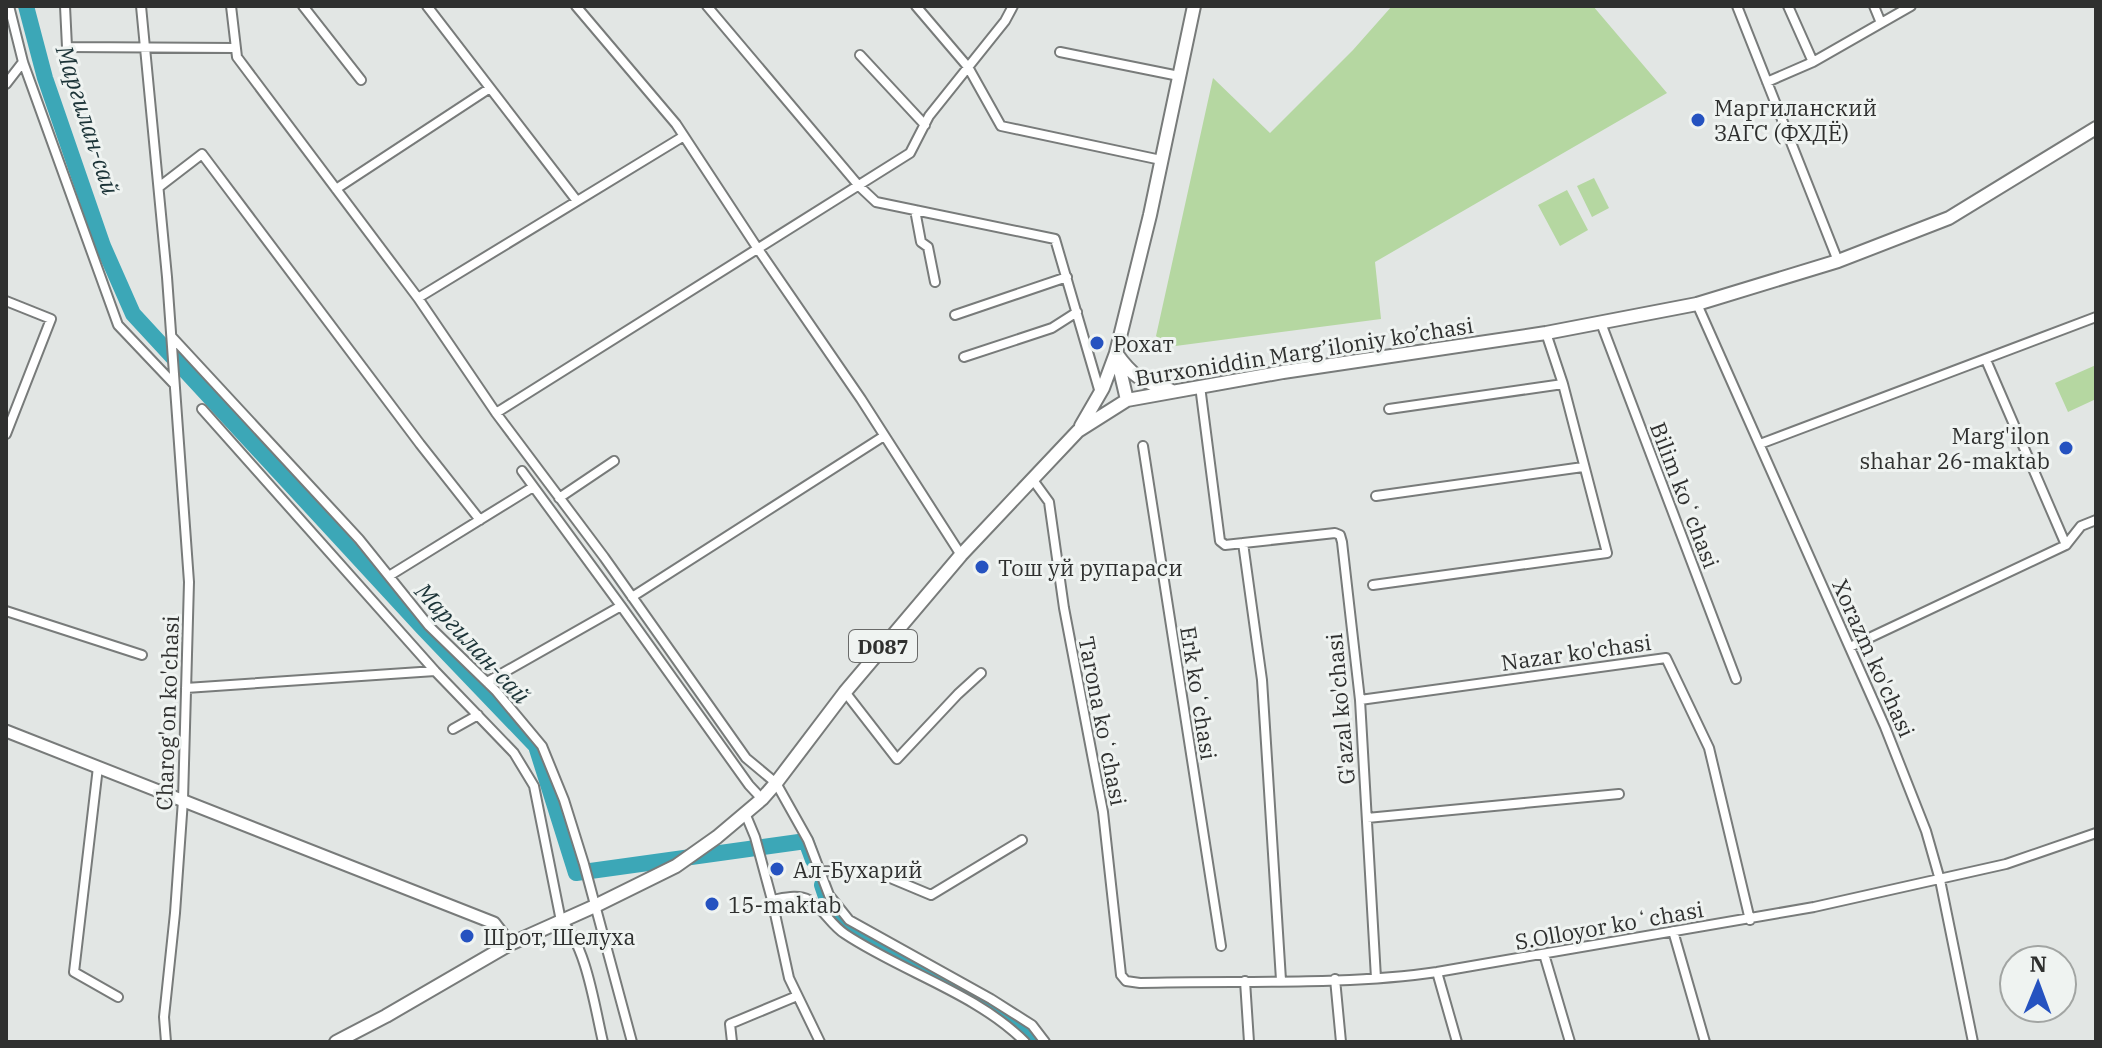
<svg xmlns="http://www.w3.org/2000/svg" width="2102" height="1048" viewBox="0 0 2102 1048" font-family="'IBM Plex Serif',serif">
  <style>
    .green { fill: #b5d7a1 }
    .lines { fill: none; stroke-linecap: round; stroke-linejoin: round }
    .river { stroke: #3ca7b7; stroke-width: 16 }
    .street-casing { stroke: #787b7a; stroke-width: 12 }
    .secondary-casing { stroke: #787b7a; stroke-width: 15 }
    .primary-casing { stroke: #787b7a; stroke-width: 16 }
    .street { stroke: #fff; stroke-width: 8 }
    .secondary { stroke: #fff; stroke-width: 11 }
    .primary { stroke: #fff; stroke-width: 12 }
    .poi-dot { fill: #2552c0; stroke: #eff3f1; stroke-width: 3 }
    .labels { text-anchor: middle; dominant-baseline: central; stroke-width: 6; stroke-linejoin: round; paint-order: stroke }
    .shield { fill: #eff3f1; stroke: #696a69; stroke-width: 2 }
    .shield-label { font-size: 20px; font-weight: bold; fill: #2f302f }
    .poi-label { font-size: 22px; fill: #2f302f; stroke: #eff3f1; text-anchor: start }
    .street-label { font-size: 22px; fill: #2f302f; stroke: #eff3f1 }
    .water-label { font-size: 24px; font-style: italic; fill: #1b3337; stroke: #eff3f1 }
  </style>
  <rect width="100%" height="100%" fill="#e2e6e4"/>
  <path class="green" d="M1392,6H1593L1667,93L1375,262L1381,319L1168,347L1156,336L1213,78L1270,133L1353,50Z
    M1594,178L1609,208L1592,217L1577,186Z
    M1567,190L1588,230L1560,246L1538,205Z
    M2096,365V399L2068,412L2055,383Z"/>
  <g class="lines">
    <path class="river" d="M26,6L45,78L103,246L133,314L423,628L536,746L576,873L806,841L813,860
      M822,885L826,897L846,925L1017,1021L1031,1042"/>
    <defs>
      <path id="street" d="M9,6L23,62L118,325L174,384
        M65,6L67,47L236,48
        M141,6L167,277L189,582L183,800L175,913L164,1017L166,1042
        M231,6L237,57L418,298L496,413L604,557L746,758L776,783L808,840L829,895L849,920L991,999L1032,1025L1045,1042
        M303,6L361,80
        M427,6L577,201
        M576,6L676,124L758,249L861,399L961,555
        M707,6L859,186L876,202L1055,239L1100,393
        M916,6L968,67L1001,126L1161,160
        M1737,6L1838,261
        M1788,6L1813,62
        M1874,6L1881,23
        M1060,52L1179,76
        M860,55L925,125
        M1767,82L1813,62L1911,6
        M6,84L23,62
        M159,187L202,154L420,444L480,520
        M336,189L490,88
        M915,210L921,242L928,247L935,282
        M418,298L684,136
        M6,301L51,319L6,434
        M1697,304L1885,727L1926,831L1940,880L1973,1042
        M955,315L1067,277
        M1601,323L1736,679
        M172,337L359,539L429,626L496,691L542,746L564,800L584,864L632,1042
        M964,357L1052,328L1077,312
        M1986,360L2066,545
        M1200,386L1220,541L1225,545L1335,533L1340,535L1342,542L1360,700L1376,978
        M202,409L435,671
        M1389,409L1563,384
        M496,413L910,153L929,116L1005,21L1013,6
        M1760,444L2096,317
        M1143,446L1221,946
        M1033,480L1049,502L1064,608L1103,812L1121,975L1126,981L1140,983C1236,980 1342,986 1437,972L1814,907L2006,864L2096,833
        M1376,496L1583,467
        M559,498L614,461
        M1243,543L1262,680L1281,980
        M389,576L533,487
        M1373,585L1607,553L1563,384L1546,333
        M632,597L884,436
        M621,606L749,785L762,799
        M6,611L142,655
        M1850,647L2066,545L2081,526L2096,520
        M487,682L621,606L522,471
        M186,688L435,671L514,753L534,786L561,921C586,943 595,1009 603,1042
        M845,692L897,759L958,694L981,673
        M1360,700L1666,658L1709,748L1750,920
        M453,729L478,715
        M98,767L74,972L118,997
        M745,813L755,837L772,900C784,898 798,894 809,900C822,907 831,925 845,934C902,972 976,993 1025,1042
        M1367,818L1619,794
        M819,871L876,872L931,895L1022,840
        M772,900L789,978L820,1042
        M1673,931L1705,1042
        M1544,954L1570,1042
        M1437,972L1457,1042
        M1335,979L1341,1042
        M1245,981L1249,1042
        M732,1042L730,1024L797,996"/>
      <path id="secondary" d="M6,731L494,923L510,944"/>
      <path id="primary" d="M1127,400L1116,353L1150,215L1194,6
        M1081,426L1103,388L1116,353C1133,377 1141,381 1170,390
        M336,1042L386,1016L510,944L595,906L676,866L717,837L762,799L776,783L845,692L961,555L1078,431L1127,400L1283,372L1546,333L1697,304L1838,261L1949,218L2096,128"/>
    </defs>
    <use href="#street" class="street-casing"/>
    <use href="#secondary" class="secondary-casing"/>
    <use href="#primary" class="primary-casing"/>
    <use href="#street" class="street"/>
    <use href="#secondary" class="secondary"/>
    <use href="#primary" class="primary"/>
  </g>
  <g class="poi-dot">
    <circle cx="1698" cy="120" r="8"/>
    <circle cx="1097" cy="343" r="8"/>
    <circle cx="2066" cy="448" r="8"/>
    <circle cx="982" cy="567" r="8"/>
    <circle cx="777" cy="869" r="8"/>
    <circle cx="712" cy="904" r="8"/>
    <circle cx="467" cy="936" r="8"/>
  </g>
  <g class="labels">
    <rect class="shield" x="849" y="630" width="68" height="32" rx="6"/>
    <g class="shield-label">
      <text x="883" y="646">D087</text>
    </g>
    <g class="poi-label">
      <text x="1714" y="107">Маргиланский<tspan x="1714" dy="25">ЗАГС (ФХДЁ)</tspan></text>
      <text x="1113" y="343">Рохат</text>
      <text x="2050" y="435" text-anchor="end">Marg'ilon<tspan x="2050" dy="25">shahar 26-maktab</tspan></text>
      <text x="998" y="567">Тош уй рупараси</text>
      <text x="793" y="869">Ал-Бухарий</text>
      <text x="728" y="904">15-maktab</text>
      <text x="483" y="936">Шрот, Шелуха</text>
    </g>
    <g class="street-label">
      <text transform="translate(1304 351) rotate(-9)">Burxoniddin Marg’iloniy ko’chasi</text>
      <text transform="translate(1685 495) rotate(69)">Bilim koʻchasi</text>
      <text transform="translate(1576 652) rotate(-8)">Nazar ko'chasi</text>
      <text transform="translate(1874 658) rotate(66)">Xorazm ko'chasi</text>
      <text transform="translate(1199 693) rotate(81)">Erk koʻchasi</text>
      <text transform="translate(1340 709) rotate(-95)">G'azal ko'chasi</text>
      <text transform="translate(167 713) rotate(-88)">Charog'on ko'chasi</text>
      <text transform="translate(1103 721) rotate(79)">Tarona koʻchasi</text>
      <text transform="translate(1609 925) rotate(-10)">S.Olloyor koʻchasi</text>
    </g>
    <g class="water-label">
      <text transform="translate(88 120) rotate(72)">Маргилан-сай</text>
      <text transform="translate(473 643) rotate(47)">Маргилан-сай</text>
    </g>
  </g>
  <rect width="2102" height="1048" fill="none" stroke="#2f302f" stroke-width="16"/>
  <g transform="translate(2038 984) rotate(1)"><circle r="38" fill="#eff3f1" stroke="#a2a5a3" stroke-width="2"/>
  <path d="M0-6L14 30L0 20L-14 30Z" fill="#2552c0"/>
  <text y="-12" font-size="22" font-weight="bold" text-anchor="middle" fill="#2f302f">N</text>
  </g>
</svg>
